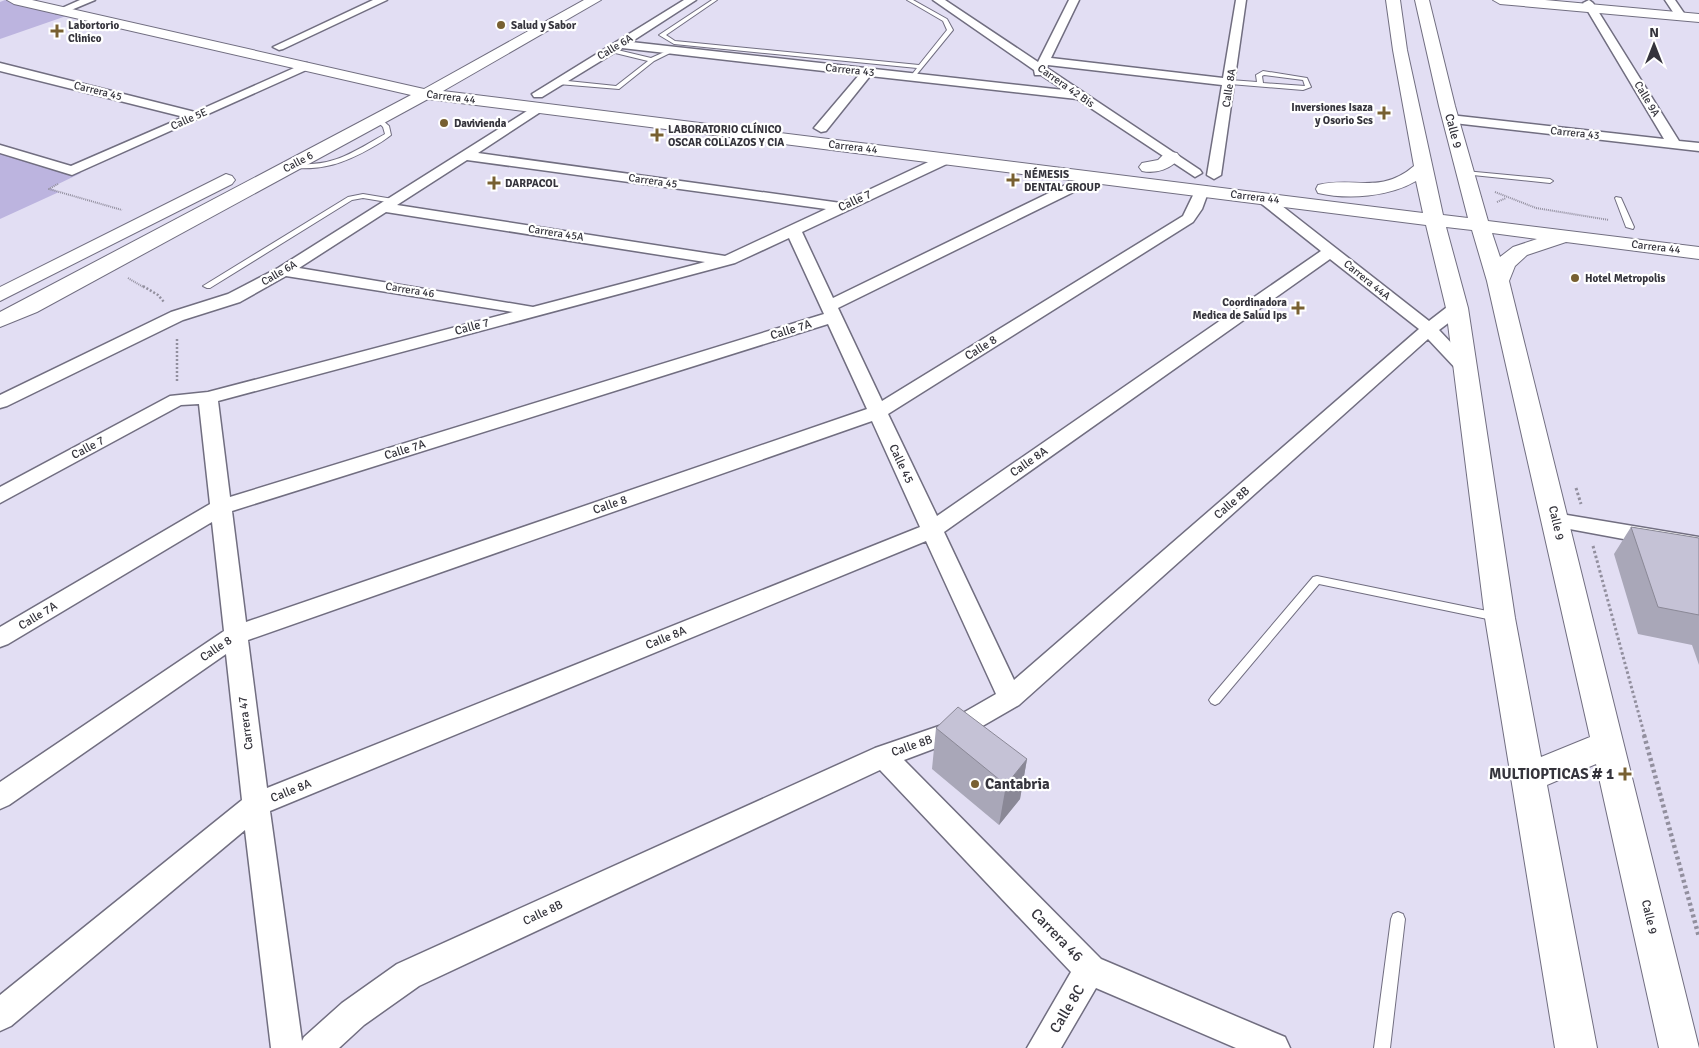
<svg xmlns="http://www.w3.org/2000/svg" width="1699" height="1048" viewBox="0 0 1699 1048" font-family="Signika,sans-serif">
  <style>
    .green { fill: #bcb4df }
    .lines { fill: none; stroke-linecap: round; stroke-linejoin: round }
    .lane-casing { stroke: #716e80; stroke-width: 2 }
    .street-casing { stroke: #716e80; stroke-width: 3 }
    .secondary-casing { stroke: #716e80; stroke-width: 2 }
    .path-far3 { stroke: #928f9e; stroke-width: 2; stroke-dasharray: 1 1; stroke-linecap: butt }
    .path-far2 { stroke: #928f9e; stroke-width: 2.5; stroke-dasharray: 2 2; stroke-linecap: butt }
    .path-far1 { stroke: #928f9e; stroke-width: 3; stroke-dasharray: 2.5 2.5; stroke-linecap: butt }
    .path { stroke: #928f9e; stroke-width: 4.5; stroke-dasharray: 3 3; stroke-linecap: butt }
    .lane { fill: #fff; fill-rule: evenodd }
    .street { fill: #fff; fill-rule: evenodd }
    .secondary { fill: #fff; fill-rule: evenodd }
    .wall { fill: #a9a7b8 }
    .shaded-wall { fill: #8a8896 }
    .building { fill: #c5c2d6; stroke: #8a8896 }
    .poi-dot { fill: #786031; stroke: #fff; stroke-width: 2 }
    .labels { text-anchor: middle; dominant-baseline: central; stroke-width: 4.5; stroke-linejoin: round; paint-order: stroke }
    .far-poi-label { font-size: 11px; font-weight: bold; fill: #35343c; stroke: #fff; text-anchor: start }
    .far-street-label { font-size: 11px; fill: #35343c; stroke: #fff }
    .street-label { font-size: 12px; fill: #35343c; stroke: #fff }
    .near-poi-label { font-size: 15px; font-weight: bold; fill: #35343c; stroke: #fff; text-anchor: end }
    .near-street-label { font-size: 15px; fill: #35343c; stroke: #fff }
  </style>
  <rect width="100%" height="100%" fill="#e2def3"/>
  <path class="green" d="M5,0H14L72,14L0,39V2Z
    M0,149L72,171L81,173L50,188L59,192L0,219Z"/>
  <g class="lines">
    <defs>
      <path id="lane" d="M712,0H717L666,35L675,41L919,65L947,30L943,21L907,0H913L947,19L953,30L913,79L910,77L917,68L674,44L659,35Z
        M609,48L651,58L671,49L676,50L654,61L619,89L558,84L555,82L558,80L616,86L648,61L607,51L606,50Z
        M1263,71L1307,78L1311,87L1303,90L1230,84L1227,82L1230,80L1257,82L1256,75ZM1264,75L1303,80L1305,86L1263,83L1262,76Z
        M376,118H380L389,126L391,135C385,140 378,144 371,148C343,164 323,170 291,168L288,166L291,164C333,167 350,154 385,134L383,127L376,120Z
        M1465,171L1550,179L1553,181L1550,183L1463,174V172Z
        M363,194L393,199L396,201L393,203L363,198L352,200L210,288H207L203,286L348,197Z
        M1616,197L1621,198L1634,227L1633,229L1626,227L1615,198Z
        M1317,576L1497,613L1501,614L1502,617L1501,620L1497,621L1319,584L1219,703L1215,705L1211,703L1209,700L1211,697L1313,577Z
        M1398,912L1403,914L1405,919L1390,1048H1374L1391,919L1393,914Z"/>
      <path id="street" d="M80,0H95L64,13H56L55,11Z
        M373,0H387L283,49L279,50L273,47Z
        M684,0H696L631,42L1064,90L1041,75H1035L1034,70L933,0H945L1038,62L1069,0H1079L1051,58L1223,78L1236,0H1246L1221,175L1214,179L1207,175L1222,85L1048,65L1047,68L1200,170L1202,173L1195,177L1077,99L870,76L826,131L821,132L814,128L859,75L622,48L542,97H534L532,94Z
        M1589,0L1593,3L1679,141L1699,143V151L1445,122L1444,119L1450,115L1664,139L1583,3Z
        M1665,0H1675L1686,16L1685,18H1677Z
        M0,63L195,112L303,64L307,63L313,67L72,175L0,153V145L71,166L184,117L0,71Z
        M538,104L544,108L542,111L478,153L841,203L941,156H951L953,159L951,162L802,232L833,298L1088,174H1098L1100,177L1098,180L838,308L882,401L1183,216L1197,187H1207L1209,190L1202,209L1193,222L888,414L937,516L1321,251L1258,201L1256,198L1258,195H1268L1429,321L1451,304H1463L1465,308L1463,312L1439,330L1471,364L1474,368L1471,372H1459L1428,339L1019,705L960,739L904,760L1101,959L1285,1037L1290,1048H1236L1096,988L1061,1048H1027L1071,972L880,770L419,986L364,1025L339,1048H271L245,830L11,1026L0,1031V995L242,800L226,654L9,805L0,809V782L224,631L212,522L8,644L0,647V627L210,504L199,404L181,405L0,503V487L170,396L208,392L513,312L286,276L240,302L183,320L7,406L0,408V395L171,312L228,294L278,268ZM467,160L826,209L725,256L397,205ZM386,212L705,262L533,307L299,268ZM789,238L824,314L230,497L218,401L735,263ZM1330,259L1419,329L1014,680L944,532ZM828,324L867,409L246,622L232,511ZM872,421L920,527L267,788L248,640ZM926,541L996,694L942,725L875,748L397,964L342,1003L304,1037L302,1041L270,811Z
        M1555,513L1699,537V553L1548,525L1544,520L1548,515Z"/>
      <path id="secondary" d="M7,0H32L424,89L584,0H601L443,91L1423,213L1416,181C1389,197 1348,200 1318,193L1316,189L1318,185C1354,176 1380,195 1414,166L1393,50L1386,0H1400L1407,50L1443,215L1468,218L1439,106L1415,0H1429L1455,106L1488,221L1699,247V259L1566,242L1527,255L1515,266L1509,281L1699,1048H1659L1596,764L1547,785L1597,1048H1555L1485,618L1446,308L1426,225L428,99L37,312L0,327V312L411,95L14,4ZM1446,227L1472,230L1487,281L1590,737L1541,757L1515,618L1468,308ZM1492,233L1537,239L1513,247L1500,257Z
        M1493,0H1545L1699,14V22L1500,4Z
        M1171,152L1177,153L1180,157C1172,169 1156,174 1142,171L1139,167L1142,163L1158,160L1165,153Z
        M226,174L232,176L235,180L232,184L0,301V287Z"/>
    </defs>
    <use href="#lane" class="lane-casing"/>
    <use href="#street" class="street-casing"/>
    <use href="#secondary" class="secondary-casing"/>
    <path class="path-far3" d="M58,184L49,189L122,210
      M1495,192L1536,208L1609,220
      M1497,202L1506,198
      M128,278L145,288"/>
    <path class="path-far2" d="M143,286L158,295L164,302
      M177,339V382"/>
    <path class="path-far1" d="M1576,488L1581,504
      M1593,546L1645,737"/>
    <path class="path" d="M1644,735L1699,937"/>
    <use href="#lane" class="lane"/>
    <use href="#street" class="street"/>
    <use href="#secondary" class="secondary"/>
  </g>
  <path class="wall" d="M1631,527L1699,538V665L1692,645L1638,634L1614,554Z
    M936,728L1027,759L1020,799L999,825L932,769Z"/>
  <path class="shaded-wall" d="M1027,759L1020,799L999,825L1006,785Z"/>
  <path class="building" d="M1631,527L1699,538V615L1658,607Z
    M958,707L1027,759L1006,785L936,728Z"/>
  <g class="poi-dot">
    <circle cx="501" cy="25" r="5"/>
    <path d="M54.5 23.5h5v5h5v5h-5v5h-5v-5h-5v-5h5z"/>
    <path d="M1381.5 105.5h5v5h5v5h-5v5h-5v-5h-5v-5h5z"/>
    <circle cx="444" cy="123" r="5"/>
    <path d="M654.5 127.5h5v5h5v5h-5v5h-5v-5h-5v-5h5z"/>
    <path d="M1010.5 172.5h5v5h5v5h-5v5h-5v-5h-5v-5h5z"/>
    <path d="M491.5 175.5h5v5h5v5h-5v5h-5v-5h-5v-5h5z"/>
    <circle cx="1575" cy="278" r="5"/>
    <path d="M1295.5 300.5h5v5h5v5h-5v5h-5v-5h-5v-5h5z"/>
    <path d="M1622.5 766.5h5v5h5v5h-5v5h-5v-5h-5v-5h5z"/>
    <circle cx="975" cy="784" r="5"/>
  </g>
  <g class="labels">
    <g class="far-poi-label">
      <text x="68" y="25">Labortorio<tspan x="68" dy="13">Clinico</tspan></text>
      <text x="511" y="25">Salud y Sabor</text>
      <text x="1373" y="107" text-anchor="end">Inversiones Isaza<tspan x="1373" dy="13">y Osorio Scs</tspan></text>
      <text x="454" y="123">Davivienda</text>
      <text x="668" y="129">LABORATORIO CLÍNICO<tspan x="668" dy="13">OSCAR COLLAZOS Y CIA</tspan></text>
      <text x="1024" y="174">NÉMESIS<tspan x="1024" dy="13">DENTAL GROUP</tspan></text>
      <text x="505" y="183">DARPACOL</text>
      <text x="1585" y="278">Hotel Metropolis</text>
      <text x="1287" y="302" text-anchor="end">Coordinadora<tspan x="1287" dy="13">Medica de Salud Ips</tspan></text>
    </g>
    <g class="far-street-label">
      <text transform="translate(615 47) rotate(-31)">Calle 6A</text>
      <text transform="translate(850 70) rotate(6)">Carrera 43</text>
      <text transform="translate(1066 86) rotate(35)">Carrera 42 Bis</text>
      <text transform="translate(1229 88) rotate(-81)">Calle 8A</text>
      <text transform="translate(98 91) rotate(14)">Carrera 45</text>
      <text transform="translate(451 97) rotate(7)">Carrera 44</text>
      <text transform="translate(1647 99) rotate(59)">Calle 9A</text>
      <text transform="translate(189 119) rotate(-24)">Calle 5E</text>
      <text transform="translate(1575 133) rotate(6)">Carrera 43</text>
      <text transform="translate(853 147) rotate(7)">Carrera 44</text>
      <text transform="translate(298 162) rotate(-28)">Calle 6</text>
      <text transform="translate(653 181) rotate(8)">Carrera 45</text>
      <text transform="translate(1255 197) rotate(7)">Carrera 44</text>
      <text transform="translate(556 233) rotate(9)">Carrera 45A</text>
      <text transform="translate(1656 247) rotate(7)">Carrera 44</text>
      <text transform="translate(279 273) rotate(-30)">Calle 6A</text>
      <text transform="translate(1367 280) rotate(39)">Carrera 44A</text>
      <text transform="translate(410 290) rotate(9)">Carrera 46</text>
    </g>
    <g class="street-label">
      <text transform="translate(1453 131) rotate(75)">Calle 9</text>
      <text transform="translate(855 201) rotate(-25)">Calle 7</text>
      <text transform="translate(472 327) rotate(-15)">Calle 7</text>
      <text transform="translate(791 330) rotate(-17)">Calle 7A</text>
      <text transform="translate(981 348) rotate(-32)">Calle 8</text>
      <text transform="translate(88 448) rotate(-28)">Calle 7</text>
      <text transform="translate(405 450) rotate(-17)">Calle 7A</text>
      <text transform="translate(1029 462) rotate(-35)">Calle 8A</text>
      <text transform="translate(901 464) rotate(65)">Calle 45</text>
      <text transform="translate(1232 503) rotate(-41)">Calle 8B</text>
      <text transform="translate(610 505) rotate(-19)">Calle 8</text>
      <text transform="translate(1556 523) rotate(77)">Calle 9</text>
      <text transform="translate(38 616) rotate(-31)">Calle 7A</text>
      <text transform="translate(666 638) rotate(-22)">Calle 8A</text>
      <text transform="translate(216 649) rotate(-34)">Calle 8</text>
      <text transform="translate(246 723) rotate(-97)">Carrera 47</text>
      <text transform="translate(912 746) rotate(-19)">Calle 8B</text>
      <text transform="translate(291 791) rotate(-22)">Calle 8A</text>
      <text transform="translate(543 913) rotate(-25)">Calle 8B</text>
      <text transform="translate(1649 917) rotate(77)">Calle 9</text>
    </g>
    <g class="near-poi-label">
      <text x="1614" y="774">MULTIOPTICAS # 1</text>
      <text x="985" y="784" text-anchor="start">Cantabria</text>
    </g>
    <g class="near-street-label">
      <text transform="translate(1057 935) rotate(46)">Carrera 46</text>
      <text transform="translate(1067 1009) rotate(-59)">Calle 8C</text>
    </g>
  </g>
  <g transform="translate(1654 45)" stroke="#ffffff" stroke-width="4" paint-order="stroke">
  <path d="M0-4L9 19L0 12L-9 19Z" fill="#35343c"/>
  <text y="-8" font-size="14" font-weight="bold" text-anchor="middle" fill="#35343c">N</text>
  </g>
</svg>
